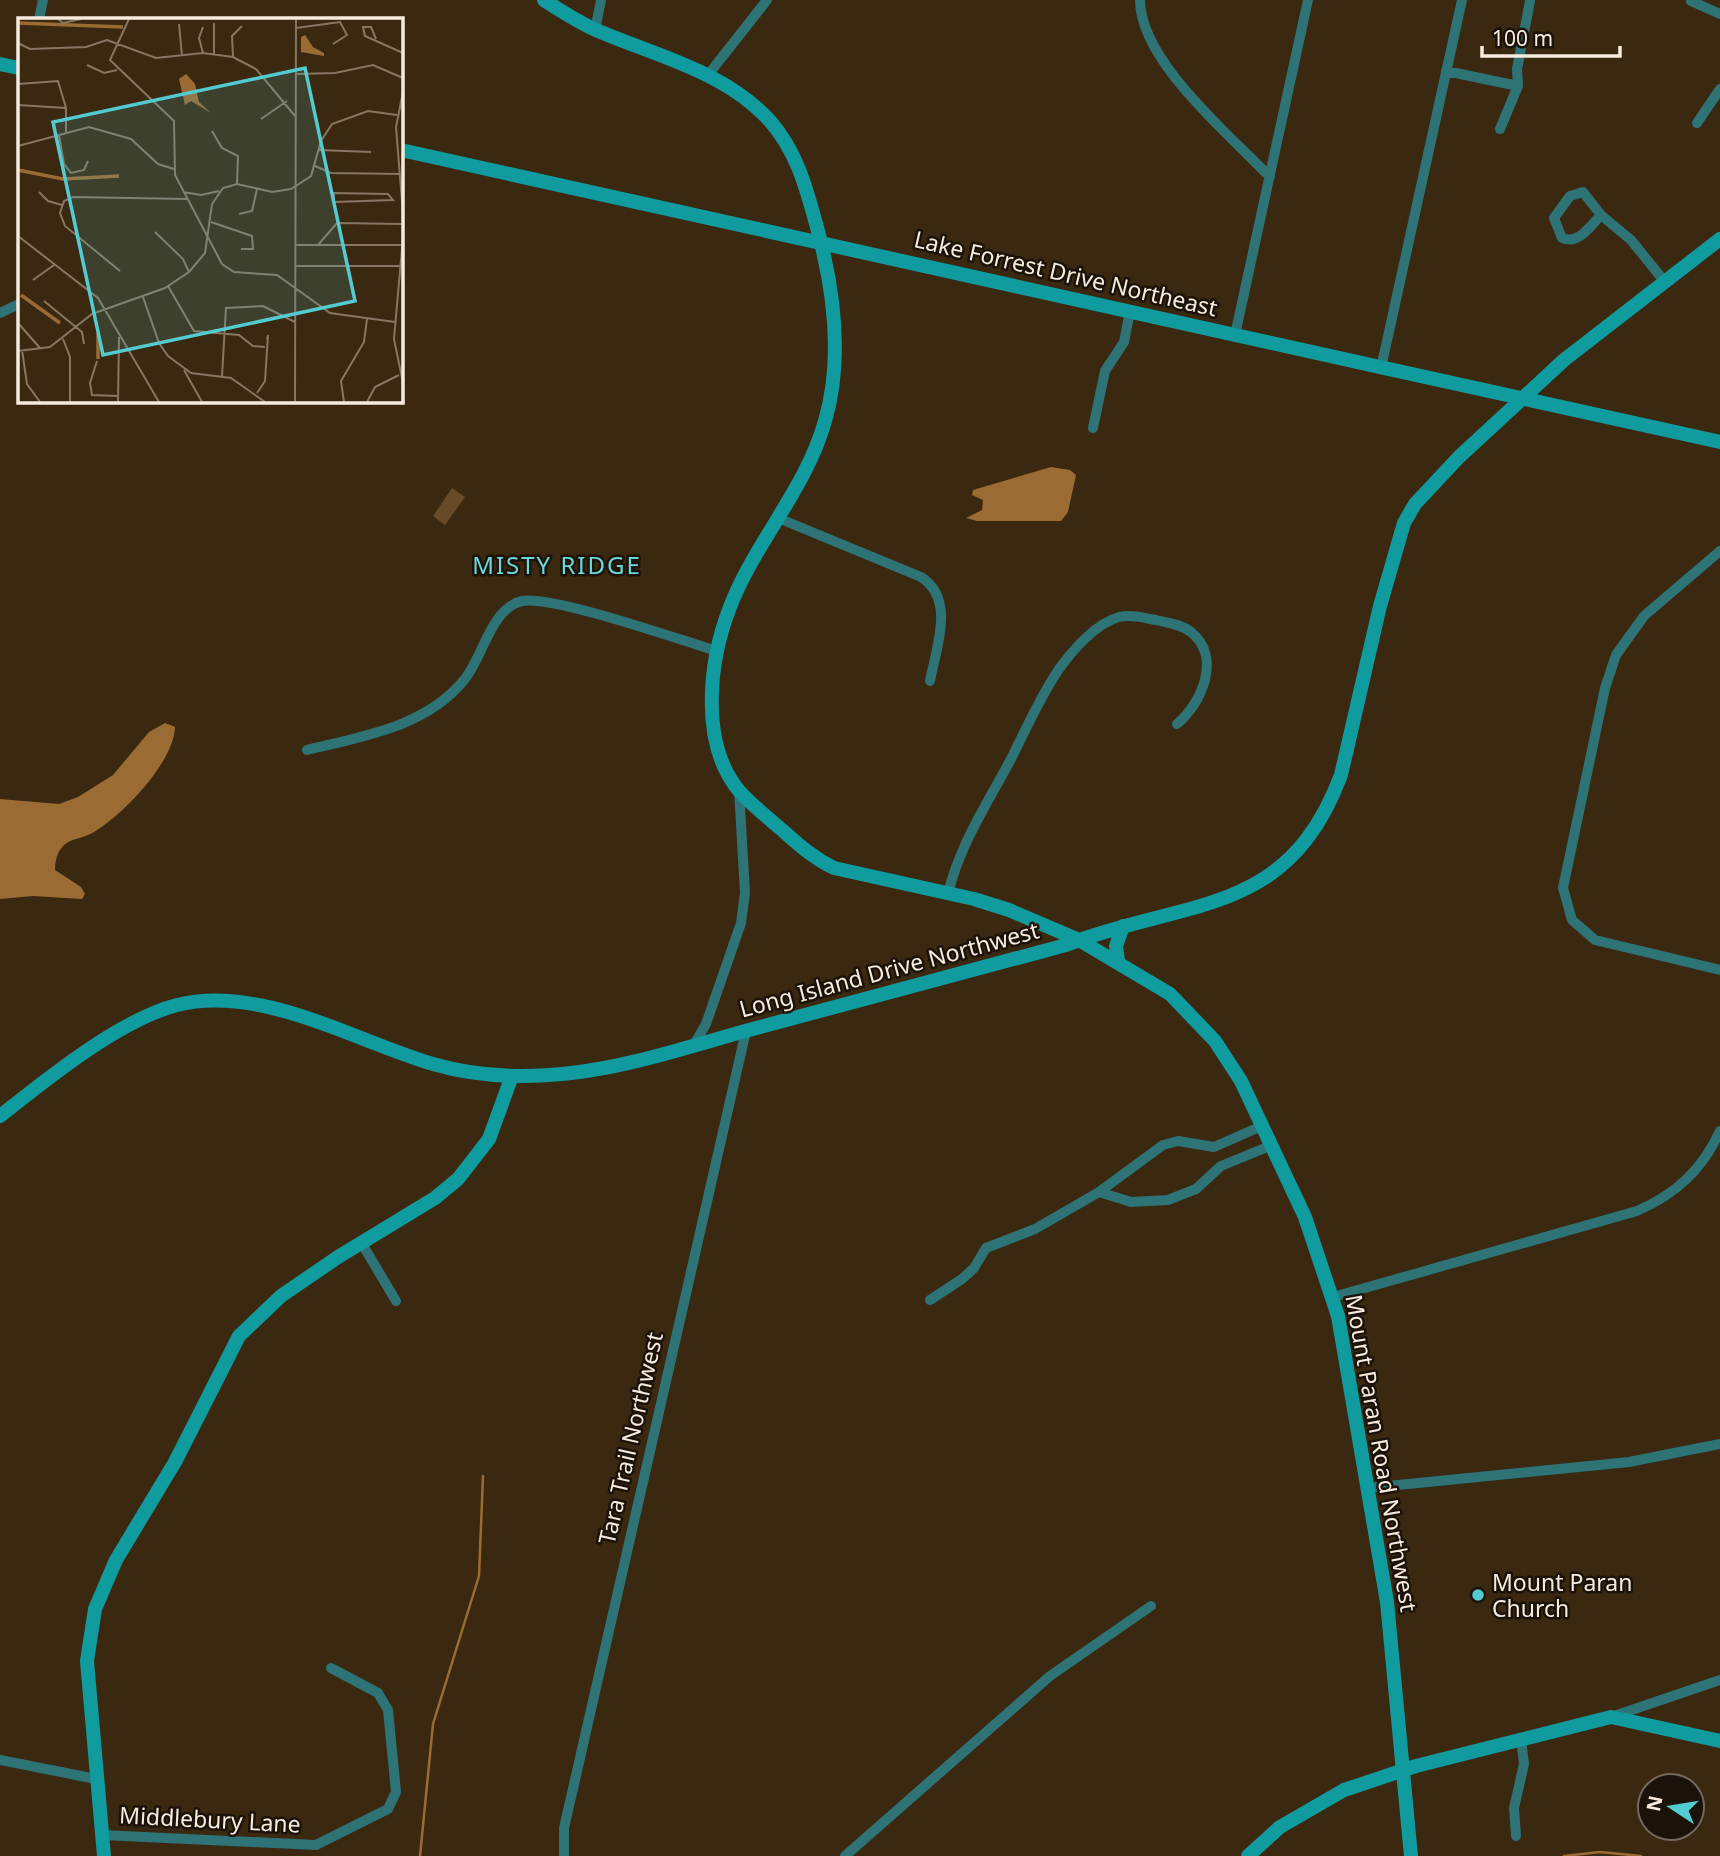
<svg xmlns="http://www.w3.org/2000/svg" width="1720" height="1856" viewBox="0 0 1720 1856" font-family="'Noto Sans',sans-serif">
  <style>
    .green { fill: #674b29 }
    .water { fill: #9a6c33 }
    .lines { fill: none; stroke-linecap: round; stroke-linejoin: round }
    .stream { stroke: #9a6c33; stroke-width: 2.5 }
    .street { stroke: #2e7375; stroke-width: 10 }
    .secondary { stroke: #109b9f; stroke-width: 14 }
    .poi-dot { fill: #52ccd0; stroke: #1b1209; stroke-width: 2.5 }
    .labels { text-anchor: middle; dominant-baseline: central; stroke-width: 5; stroke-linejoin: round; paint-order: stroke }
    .street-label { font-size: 23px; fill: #f8ebde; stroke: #1b1209 }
    .poi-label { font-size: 23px; fill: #f8ebde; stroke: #1b1209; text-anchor: start }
    .neighbourhood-label { font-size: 24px; letter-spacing: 2px; fill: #6ad7da; stroke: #1b1209 }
    .inset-river { fill: none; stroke: #9a6c33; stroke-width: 3.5 }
    .inset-road { fill: none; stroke: #867663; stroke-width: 2 }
    .view { fill: #52ccd0; fill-opacity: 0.15; stroke: #52ccd0; stroke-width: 3.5 }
    .inset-edge { fill: none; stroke: #f8ebde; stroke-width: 3.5 }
  </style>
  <rect width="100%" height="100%" fill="#3a2811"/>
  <path class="green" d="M452,488L465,497L445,525L433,516Z"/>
  <path class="water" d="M1051,467L1070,470L1076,475L1068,512L1061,521H977L966,518L982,510L983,500L972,495L973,490Z
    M165,723L175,727C174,762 123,815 94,832C85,838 72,838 64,845C57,852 55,861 55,870L81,887L85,894L82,899L33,896L0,899V799L59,804L78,797L113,775L149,732Z"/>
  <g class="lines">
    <path class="stream" d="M420,1856L433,1724L479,1576L483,1476
      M1564,1856L1600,1852L1641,1856"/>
    <path class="street" d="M1140,0C1140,61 1230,135 1270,177
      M1691,1L1720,14
      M39,19L43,0
      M595,30L601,0
      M1446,71L1518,86
      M708,75L767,0
      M1697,123L1720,89
      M1500,129L1518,86L1517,69L1530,1
      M1583,192L1601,215C1590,226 1579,245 1562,238L1554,218L1570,196Z
      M1601,215L1631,240L1665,282
      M0,313L19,304
      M1235,335L1308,0
      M1381,368L1462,0
      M1093,428L1105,371L1124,342L1130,311
      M778,518L921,577C956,599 936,648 930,681
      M1720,551L1644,616L1616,655L1605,688L1563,888L1572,920L1595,940L1720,970
      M307,750C363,736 426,727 464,680C483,657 491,608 522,601C552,595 680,640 717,651
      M948,894C959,846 988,802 1011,759C1026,729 1040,697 1059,669C1072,651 1096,623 1119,617C1131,614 1144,618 1156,620C1168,623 1181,624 1191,632C1222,657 1202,703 1177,724
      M693,1046L706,1024L741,923L745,893L739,790
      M1099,1192L1131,1202L1168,1200L1196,1189L1221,1166L1272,1145
      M361,1242L396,1301
      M1333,1297L1637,1211C1676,1194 1702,1170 1720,1131
      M930,1300L962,1279L974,1268L986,1248L1035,1229L1099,1192L1163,1145L1178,1141L1214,1147L1264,1125
      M1368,1488L1629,1462L1720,1444
      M1611,1717L1720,1680
      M0,1760L96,1779
      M102,1835L316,1845L388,1809L396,1792L388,1710L378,1693L331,1668
      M1516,1836L1514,1808L1524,1764L1521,1739
      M564,1856V1828L746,1031
      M845,1856L1050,1676L1151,1606"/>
    <path class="secondary" d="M544,0C561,11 578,22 596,30C656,56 725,71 770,121C798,153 807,191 818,231C834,291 843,360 825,421C806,489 755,542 730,607C709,661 699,744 740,792C752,805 767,817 781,829C798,844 813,858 834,868L974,899L1009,910L1079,940L1170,994L1215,1041L1241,1081L1305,1217L1338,1316L1387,1602L1411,1856
      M0,64L19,68
      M401,150C841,245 1280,346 1720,442
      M1118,961L1116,946L1123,926
      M0,1116C47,1079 119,1020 177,1005C260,984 355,1041 433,1064C474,1076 519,1078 562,1074C626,1068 687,1047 749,1030C855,1002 960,973 1066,945C1187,898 1287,919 1341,775L1380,606L1404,523L1415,504L1459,457L1564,360L1720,239
      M104,1856L87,1661L95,1609L116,1560L175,1462L239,1336L281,1296L338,1257L435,1198L458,1179L489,1139L512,1076
      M1248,1856L1280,1827L1344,1790L1416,1766L1611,1717L1720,1741"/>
  </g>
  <circle class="poi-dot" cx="1478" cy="1595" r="7"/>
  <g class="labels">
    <g class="street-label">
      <text transform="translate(1066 273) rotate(13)">Lake Forrest Drive Northeast</text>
      <text transform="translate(889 969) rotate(-15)">Long Island Drive Northwest</text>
      <text transform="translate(630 1438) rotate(-77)">Tara Trail Northwest</text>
      <text transform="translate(1382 1453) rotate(80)">Mount Paran Road Northwest</text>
      <text transform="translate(210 1819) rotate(3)">Middlebury Lane</text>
    </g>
    <g class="poi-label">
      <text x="1492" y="1582">Mount Paran<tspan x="1492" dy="26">Church</tspan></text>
    </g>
    <g class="neighbourhood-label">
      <text x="557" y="564">MISTY RIDGE</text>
    </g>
  </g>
  <g transform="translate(18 18)">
    <rect width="385" height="385" fill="#3a2811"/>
    <path d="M287,17L295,29L306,35V38L283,34V19ZM168,56L177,66L181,84L193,95L173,83L167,87L161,61Z" fill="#9a6c33"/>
    <path class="inset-river" d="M0,5L105,9M0,152L45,161L101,158M3,277L42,305M80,315V341"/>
    <path class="inset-road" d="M40,1L45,5L63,1M111,1L92,42L156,103L157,157L204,246L216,254L259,257L312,295L377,304M196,5V36M161,6L164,38M185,9L181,20L185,35M278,10L322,4L329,17L315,26M358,21L353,9H345L347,18L385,35M0,25L12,31L68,29L89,22L138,40L185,35L215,39L238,51L277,98M215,39L214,18L224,8M69,47L86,55L99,52M278,56L317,55L355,47L385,60M0,66L40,63L48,90V114M385,74L378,109L385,196M0,87L48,90M243,101L269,83M194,113L204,130L220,138L219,165M41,117L46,146L53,155L66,152L70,143M0,128L71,109L113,121L140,146L156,151M301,132L353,134M297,148L313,155L382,156M21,174L30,183L44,187M165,174L183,177L201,173M316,175L370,176L375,182L316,184ZM221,196L234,193L239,171M193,204L234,218L235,231H223M137,214L165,241L171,254M0,218L80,280L141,384M385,219L376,321L385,365M277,227H384M300,227L319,205L385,206M277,248H384M102,253L47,208L42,195L46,183L55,179L169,181M15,262L36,247M150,268L176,313L221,317L235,328L247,329M125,279L141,325L150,338L173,355L213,360L247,384M26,283L64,314L66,326M0,305L22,330M45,321L52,339V384M4,332L9,366L22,384M0,333L32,329L74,296L147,270L171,254L187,235L194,186L205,170L219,166L254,174L273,171L293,158L303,123L314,106L350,93L379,97M79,343L72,365L74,377L100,378M166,352L184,384M204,358L208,290L245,288L277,304M239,375L247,363L250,317L249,321M100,384L101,319M277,384L278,1M326,384L323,363L346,324L349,301M349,384L357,369L381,357"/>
    <path class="view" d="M287,50L337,283L85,337L35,104Z"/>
    <rect width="385" height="385" class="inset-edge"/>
  </g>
  <g transform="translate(1671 1807) rotate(282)"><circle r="33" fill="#1b1209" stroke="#73695e" stroke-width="2"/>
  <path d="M0-5L12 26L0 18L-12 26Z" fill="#52ccd0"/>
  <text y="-10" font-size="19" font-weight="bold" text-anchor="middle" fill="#f8ebde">N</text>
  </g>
  <path d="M1482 46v10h138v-10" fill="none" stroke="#f8ebde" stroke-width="3.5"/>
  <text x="1492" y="46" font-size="21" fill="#f8ebde" stroke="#1b1209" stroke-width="5" paint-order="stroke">100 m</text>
</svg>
